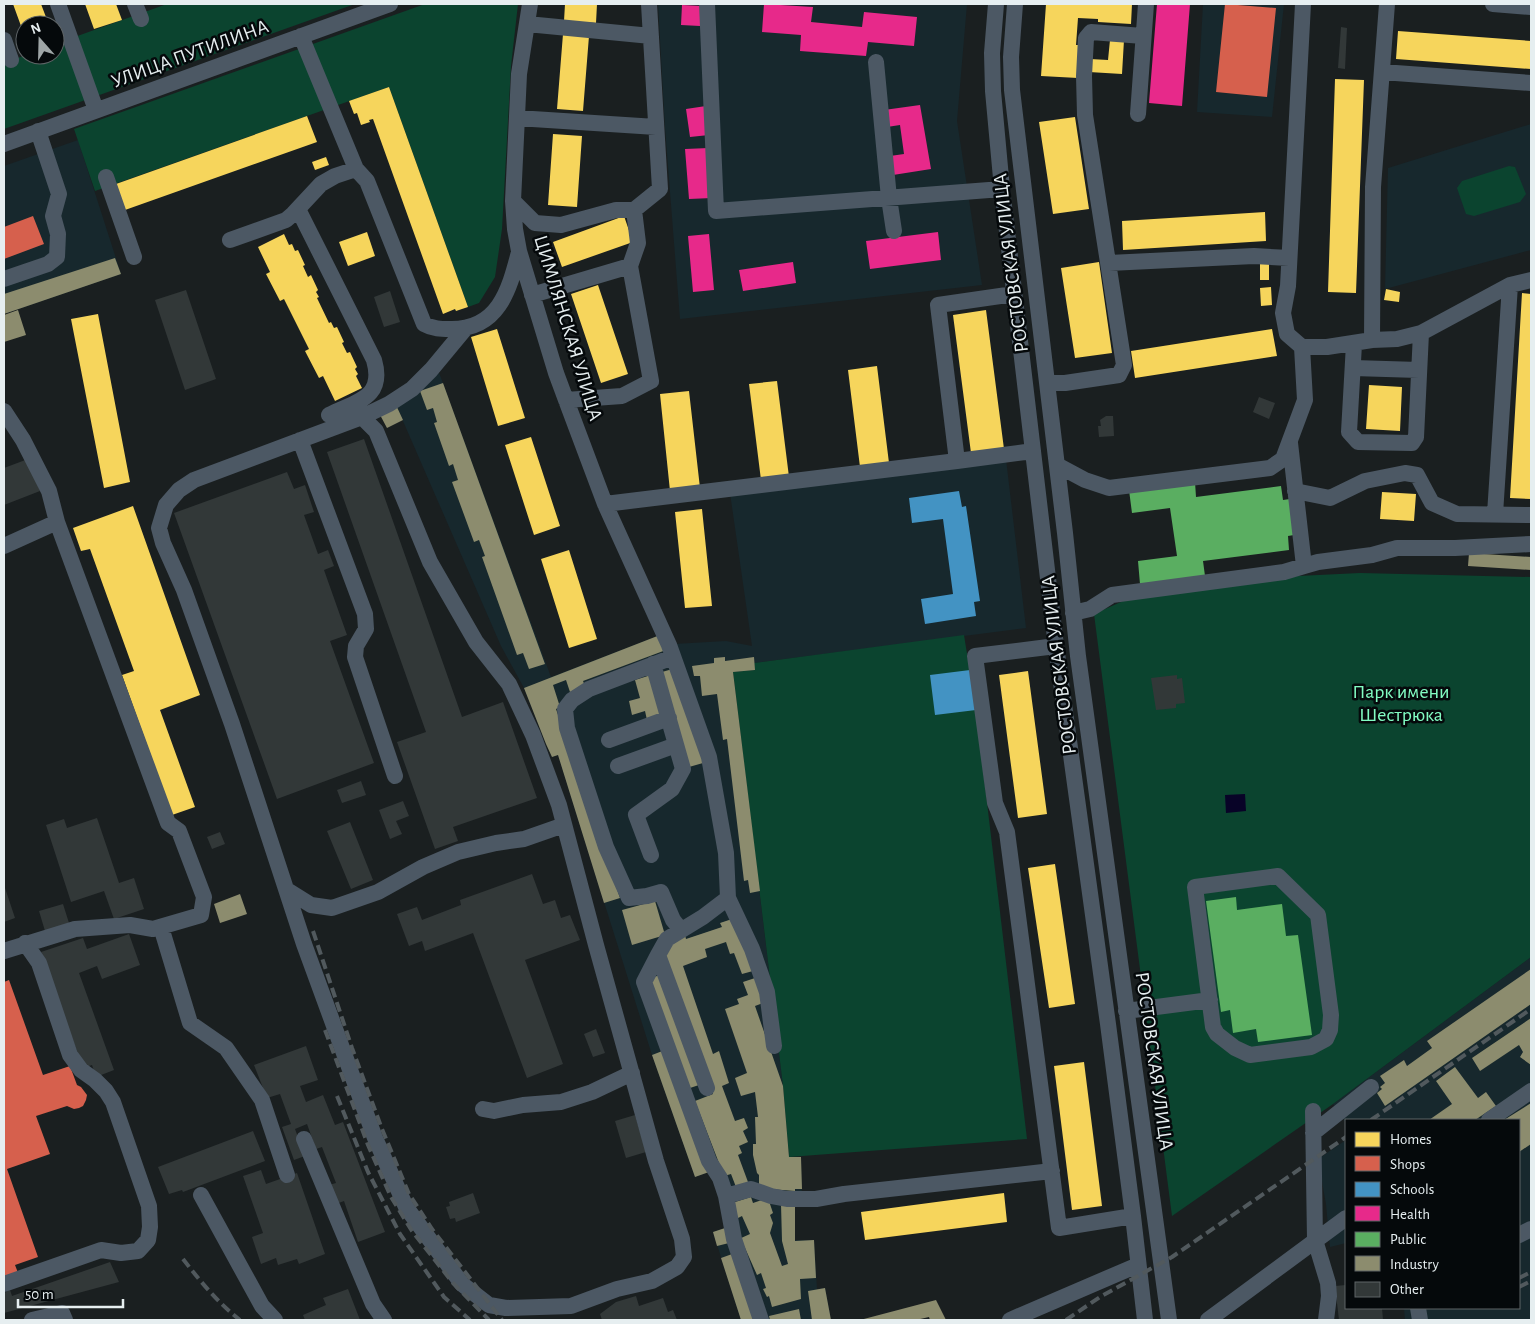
<svg xmlns="http://www.w3.org/2000/svg" width="1535" height="1324" viewBox="0 0 1535 1324" font-family="'Alegreya Sans',sans-serif">
  <style>
    .built { fill: #17282d }
    .green { fill: #0b442f }
    .water { fill: #080327 }
    .homes { fill: #f6d55c }
    .shops { fill: #d6604d }
    .schools { fill: #4393c3 }
    .health { fill: #e7298a }
    .public { fill: #5aae61 }
    .industry { fill: #8c8c6e }
    .building { fill: #323838 }
    .lines { fill: none; stroke-linecap: round; stroke-linejoin: round }
    .minor { stroke: #4c5864; stroke-width: 16 }
    .rail { stroke: #51595d; stroke-width: 4; stroke-dasharray: 10 5; stroke-linecap: butt }
    .labels { text-anchor: middle; dominant-baseline: central; stroke-width: 5; stroke-linejoin: round; paint-order: stroke }
    .street-label { font-size: 20px; fill: #e6eef0; stroke: #05090b }
    .park-label { font-size: 20px; fill: #82fcc3; stroke: #05090b }
  </style>
  <rect width="100%" height="100%" fill="#1a1f20"/>
  <path class="built" d="M658,4H967L957,121L982,285L680,319L665,128Z
    M1203,4H1284L1272,117L1197,112Z
    M1531,124V250L1385,289L1388,168Z
    M78,140L121,274L4,314V166Z
    M437,367L551,677L660,635L674,644L726,641L752,646L730,493L1006,459L1026,628L755,663V670L733,673L783,1086L789,1157H801L802,1203H795V1240H814L817,1289L825,1288L831,1320H741L713,1232L725,1228L716,1181L709,1172L695,1177L652,1055L558,755L552,757L546,744L524,688L501,646L396,405Z
    M1531,957V1320H1405L1404,1308H1519V1120H1346V1123L1333,1104Z
    M1346,1140V1243L1330,1247L1326,1204L1318,1159Z"/>
  <path class="green" d="M167,4H355L4,129V63L26,55H55V44Z
    M425,4H518L511,66L502,229L495,277L479,303L468,307L389,87L95,191L74,129Z
    M1509,166L1515,167L1526,194L1520,202L1474,216L1466,214L1457,188L1462,181Z
    M1360,573L1531,577V957L1333,1104L1172,1216L1094,614L1132,597L1298,576Z
    M964,635L976,710L1027,1139L789,1157L783,1086L733,672L755,670L754,663Z"/>
  <path class="water" d="M1245,794L1246,811L1226,813L1225,795Z"/>
  <path class="homes" d="M13,4H41L49,25H25V37Z
    M85,4H116L122,20L94,29Z
    M565,4H597L596,23L564,21Z
    M1046,4H1132L1131,24L1098,22V19L1078,18L1076,45H1080L1078,78L1041,76Z
    M1398,31L1531,41V69L1396,59Z
    M563,34L589,36L583,111L557,109Z
    M1110,40H1124L1122,74L1089,72L1090,59L1108,60Z
    M1335,79L1364,80L1356,293L1328,292Z
    M389,87L468,307L456,311L455,309L443,314L373,119L369,120L370,122L361,125L357,113L354,114L349,101Z
    M307,116L317,142L125,210L116,184Z
    M1075,117L1089,209L1053,214L1039,122Z
    M553,134L582,136L577,207L548,205Z
    M326,157L329,165L315,170L312,162Z
    M1265,212L1266,241L1123,250L1122,221Z
    M624,216L633,242L562,267L553,242Z
    M367,232L375,256L348,266L339,242Z
    M284,234L289,245L292,244L295,251L298,250L305,265L303,266L308,277L311,275L318,290L316,292L319,297L317,298L329,323L331,322L334,328L337,327L344,342L342,343L347,353L350,352L357,367L355,369L358,374L356,376L362,388L335,401L323,376L319,378L305,351L309,349L284,299L280,301L266,274L270,272L258,247Z
    M1260,261H1269V280H1260Z
    M1099,262L1112,353L1075,358L1061,268Z
    M598,285L628,374L601,383L571,294Z
    M1271,287L1272,305L1261,306L1260,288Z
    M1386,289L1400,292L1399,302L1384,300Z
    M1522,293L1531,294V499L1510,498Z
    M986,310L1004,449L971,453L953,315Z
    M98,314L130,482L104,488L71,319Z
    M497,329L525,418L498,426L471,337Z
    M1272,329L1277,356L1135,378L1131,351Z
    M877,366L889,463L860,467L848,370Z
    M777,381L789,477L761,480L749,384Z
    M1369,385L1402,387L1400,431L1366,429Z
    M689,391L700,488L670,491L660,394Z
    M531,437L560,526L534,535L505,445Z
    M1382,492L1416,494L1414,521L1380,519Z
    M133,506L200,695L160,710L195,807L172,815L122,675L134,671L90,549L81,551L73,528Z
    M702,509L712,606L685,608L675,512Z
    M569,550L597,639L569,648L541,559Z
    M1028,671L1047,814L1018,818L999,675Z
    M1055,864L1075,1004L1049,1008L1028,868Z
    M1084,1062L1102,1206L1072,1210L1054,1066Z
    M1004,1193L1007,1222L865,1240L861,1212Z"/>
  <path class="shops" d="M1225,4L1276,8L1267,97L1216,92Z
    M33,216L44,244L4,259V227Z
    M9,980L43,1075L70,1066L77,1085L81,1087L87,1095L86,1100L83,1106L79,1108L74,1109L67,1106L36,1116L50,1154L7,1169L38,1257L15,1265L20,1278L4,1284V982Z"/>
  <path class="schools" d="M959,491L962,507L966,506L980,601L974,602L976,616L925,624L921,599L953,594L943,519L912,523L909,498Z
    M970,670L976,710L935,715L930,675Z"/>
  <path class="health" d="M764,4L813,7L811,22L862,27L864,12L917,17L914,46L868,42L866,56L800,51L801,35L762,32Z
    M1157,4H1190L1182,106L1149,103Z
    M682,5L702,6L700,26L681,25Z
    M920,105L931,169L893,175L890,156L904,154L900,125L887,127L884,110Z
    M706,106L709,135L690,137L686,109Z
    M709,148L712,198L689,199L685,149Z
    M938,232L941,260L870,269L866,241Z
    M709,234L714,290L693,292L688,236Z
    M793,262L796,283L743,291L739,270Z"/>
  <path class="public" d="M1195,482L1196,497L1281,486L1283,500L1290,499L1294,535L1288,536L1289,550L1203,561L1205,576L1140,584L1138,561L1177,556L1170,508L1132,513L1129,490Z
    M1236,897L1237,910L1282,904L1286,936L1298,935L1312,1035L1258,1042L1256,1029L1233,1033L1230,1010L1221,1012L1206,901Z"/>
  <path class="industry" d="M115,258L121,274L4,314V294Z
    M18,310L26,335L4,342V315Z
    M443,383L545,664L529,669L523,653L517,655L482,557L485,556L479,540L474,542L452,482L458,480L453,464L449,466L434,423L437,422L433,408L427,410L420,391Z
    M396,405L403,420L387,428L379,413Z
    M1469,553L1531,557V570L1468,566Z
    M660,635L666,650L583,681L585,686L570,692L566,680L553,685L560,707L556,709L620,898L604,903L558,755L552,757L546,744L524,688Z
    M725,657V661L754,657L755,670L733,672L760,891L750,893L748,880L744,881L727,739L723,740L717,694L702,696L700,676H694L692,666L714,663V658Z
    M676,668L703,763L689,767L662,672Z
    M651,675L662,716L647,720L645,711L632,715L629,701L640,698L635,680Z
    M240,894L247,914L220,923L214,904Z
    M655,901L665,935L632,945L622,910Z
    M735,918L753,971L742,974L734,953L730,954L726,942L705,949L707,957L683,966L713,1054L719,1051L729,1083L722,1086L735,1121L744,1118L748,1128L743,1131L748,1142L739,1146L742,1153L738,1155L748,1182L736,1187L731,1174L724,1176L695,1101L713,1094L662,955L676,939L685,935L686,939L722,927L720,923Z
    M1531,969V1004L1385,1106L1377,1093L1382,1089L1380,1087L1385,1083L1380,1076L1404,1060L1407,1066L1432,1048L1427,1041Z
    M660,975L702,1084L690,1088L648,979Z
    M755,978L763,1003L755,1006L783,1086L789,1157H801L802,1189H795V1191L770,1189L759,1185V1175L757,1173L753,1155V1144H756L755,1117H758L755,1092L741,1096L735,1078L747,1073L725,1009L739,1004L737,999L748,995L743,982Z
    M1531,1018V1065L1520,1057L1523,1052L1519,1045L1480,1071L1472,1058Z
    M665,1050L709,1172L695,1177L652,1055Z
    M1455,1067L1478,1098L1486,1092L1496,1106L1475,1120H1429L1452,1104L1436,1081Z
    M1531,1103V1144L1519,1152V1120H1504Z
    M751,1197L753,1203L768,1198L773,1213L770,1215L773,1223L770,1233L782,1266L788,1264L782,1241L781,1204L795,1203V1241L814,1240L816,1278L800,1279L801,1299L772,1307L769,1296L767,1297L763,1289L766,1288L761,1273L757,1275L745,1248L739,1239L750,1234L742,1216L738,1218L732,1203Z
    M725,1228L729,1243L717,1246L713,1232Z
    M735,1253L757,1320H741L721,1258Z
    M825,1288L831,1320H812L808,1291Z
    M936,1300L946,1320H930L929,1317L916,1320H860Z
    M799,1309L801,1320H770L769,1316Z"/>
  <path class="building" d="M1341,27L1347,28L1345,69L1338,68Z
    M186,290L216,379L185,390L155,300Z
    M390,291L400,322L384,327L374,297Z
    M1259,397L1275,403L1269,419L1253,412Z
    M1106,416H1113L1114,436L1099,437L1098,426H1101L1100,420Z
    M364,439L462,717L503,702L537,798L453,827L458,841L435,849L397,742L426,732L327,452Z
    M28,459L40,491L4,505V468Z
    M287,472L294,489L305,485L314,512L304,515L318,554L328,550L334,566L324,570L347,635L330,641L374,763L277,799L174,513Z
    M1177,675V679L1182,678L1185,703L1176,704V708L1156,710L1151,678Z
    M361,781L366,795L342,803L337,790Z
    M403,801L409,816L396,821L402,834L390,839L379,810Z
    M97,818L119,883L134,878L144,909L114,919L104,891L71,902L46,825L64,819L67,828Z
    M350,822L373,880L351,889L327,831Z
    M220,832L225,844L212,849L207,837Z
    M532,874L543,904L555,900L561,918L570,915L580,940L525,960L563,1064L527,1078L473,933L425,951L422,941L409,946L397,914L417,907L422,920L461,905L460,900Z
    M4,885L15,918L4,922Z
    M63,904L69,923L45,931L39,911Z
    M129,934L140,965L102,979L97,966L79,973L114,1070L96,1077L92,1065L83,1068L41,952L83,938L87,949Z
    M596,1029L605,1053L593,1057L584,1034Z
    M306,1046L318,1080L300,1086L306,1102L323,1095L335,1125L343,1122L385,1232L358,1242L344,1201L336,1204L329,1185L336,1183L322,1147L316,1149L307,1124L295,1129L305,1156L294,1160L282,1127L291,1124L280,1094L267,1098L254,1065Z
    M635,1115L646,1152L626,1158L615,1121Z
    M253,1131L265,1161L183,1192L182,1190L169,1194L158,1167Z
    M261,1170L266,1184L297,1173L325,1254L299,1264L297,1259L278,1265L276,1258L261,1264L252,1237L263,1233L243,1176Z
    M473,1193L480,1213L456,1222L455,1218L450,1219L446,1207L450,1206L449,1202Z
    M110,1262L119,1282L4,1313V1293L10,1290L12,1296Z
    M1346,1285V1308H1382L1383,1320H1339L1335,1286Z
    M348,1289L360,1320H305L303,1315L326,1305L323,1298Z
    M636,1296L639,1306L663,1298L668,1312L673,1310L677,1320H602L600,1314L616,1302Z"/>
  <g class="lines">
    <path class="minor" d="M58,4L96,110
      M135,4L141,19
      M530,4L519,74L513,201L515,229L519,251L556,373L566,400L605,504L669,645L709,757L726,853L728,898L752,949L767,992L774,1046
      M707,4L716,211L1002,189
      M996,4L992,53L993,91L1002,189L1056,646L1108,1024L1133,1216L1145,1320
      M1015,4L1011,57L1012,90L1065,533L1078,656L1169,1320
      M1303,4L1288,286L1283,313L1287,334L1302,347H1327L1372,340L1397,339L1421,333L1510,285L1531,280
      M1493,4L1531,7
      M527,24L651,36
      M301,36L356,169L367,181L424,324C433,329 441,329 450,329C498,330 509,291 519,252
      M4,40L11,60
      M876,62L889,198L894,231
      M1382,72L1531,83
      M1138,114L1146,4
      M517,118L656,127
      M4,144L390,4
      M106,177L134,257
      M513,201L535,223L561,225L616,210H634
      M298,209L374,360C385,398 357,401 329,415
      M230,240L286,220L293,214L321,184L335,176L356,169
      M1109,263L1254,256L1289,258
      M4,279L48,264L57,257L58,234L53,216L59,194L38,131
      M1014,294L938,305L957,461L1033,451
      M532,295L630,266
      M1372,340L1373,187L1387,4
      M1354,344L1349,432L1358,442L1412,443L1416,437L1421,333
      M1353,368L1419,370
      M1047,383H1065L1119,375L1124,365L1085,115L1084,76L1086,38L1091,32L1143,36
      M566,400L622,396L651,381L630,266L638,243L634,210L660,189L649,4
      M4,411L23,440L49,491L57,522L168,823L179,831L204,897L201,915L153,929L130,925L75,929L4,951
      M362,417L376,431L430,562L476,642L509,684L533,735L559,805L596,945L656,1161L682,1239L684,1257L677,1267L652,1281L617,1289L571,1306L506,1308L489,1305L462,1284L406,1207L375,1138L304,944L232,724L184,590L163,543L159,528L166,505L179,490L194,480L362,417L389,404L412,389L431,370L465,329
      M300,440L365,614L366,629L356,646L355,657L395,776
      M1057,465L1085,480L1109,488L1270,468L1283,459L1305,400L1302,347
      M1295,491L1330,498L1365,481L1405,473L1417,475L1432,503L1457,514L1531,515
      M605,504L957,461
      M1495,514L1510,285
      M4,546L57,522
      M1304,566L1318,562L1372,555L1397,548H1455L1531,544
      M1073,613L1090,609L1112,595L1284,572L1304,566L1290,443
      M1056,646L975,656L995,803L1007,832L1059,1228L1133,1216
      M673,657L589,689L572,700L565,709L567,728L606,847L629,898L647,896L661,892L673,920L681,930
      M609,740L669,718
      M618,766L676,745
      M651,855L636,815L672,789L683,769L653,664
      M1278,876L1318,915L1331,1015L1330,1030L1326,1039L1311,1047L1250,1055L1235,1048L1217,1034L1213,1027L1195,887Z
      M287,890L311,905L332,908L378,892L423,867L458,852L496,843L524,839L564,825
      M161,927L190,1023L226,1048L262,1100L287,1175
      M658,955L644,982L709,1161L720,1178L726,1196L734,1239L761,1320
      M1126,1011L1210,1000
      M707,1088L658,955L667,939L703,917L728,898
      M483,1109L494,1111L523,1105L561,1102L592,1092L632,1073
      M1313,1111L1315,1240L1328,1283L1329,1296L1326,1320
      M1489,1120L1531,1091
      M1313,1133L1371,1087
      M304,1139L373,1304L384,1320
      M201,1195L262,1306L275,1320
      M726,1196L751,1189L771,1196L787,1199H816L844,1194L1052,1171
      M1519,1235L1531,1229
      M4,1284L101,1250L121,1253L138,1251L148,1240L150,1227L149,1206L113,1102L106,1091L95,1080L81,1070L70,1055L39,963L25,943
      M1418,1308L1420,1320
      M32,1320L62,1313L65,1320
      M1010,1320L1138,1265
      M1208,1320L1346,1218"/>
    <path class="rail" d="M313,931L352,1048L382,1129L409,1194L432,1229L502,1320
      M325,1030L368,1145L391,1197L412,1231L453,1283L489,1320
      M337,1096L368,1172L400,1234L444,1297L470,1320
      M1371,1120L1531,1009
      M183,1259C200,1281 218,1303 240,1320
      M1519,1278L1531,1272
      M1519,1287L1531,1281
      M1066,1320L1100,1297L1172,1257L1346,1137"/>
  </g>
  <g class="labels">
    <g class="street-label">
      <text transform="translate(190 54) rotate(-20)">УЛИЦА ПУТИЛИНА</text>
      <text transform="translate(1011 263) rotate(-97)">РОСТОВСКАЯ УЛИЦА</text>
      <text transform="translate(568 328) rotate(73)">ЦИМЛЯНСКАЯ УЛИЦА</text>
      <text transform="translate(1059 665) rotate(-97)">РОСТОВСКАЯ УЛИЦА</text>
      <text transform="translate(1154 1061) rotate(82)">РОСТОВСКАЯ УЛИЦА</text>
    </g>
    <g class="park-label">
      <text x="1401" y="692">Парк имени<tspan x="1401" dy="23">Шестрюка</tspan></text>
    </g>
  </g>
  <rect width="1535" height="1324" fill="none" stroke="#e6eef0" stroke-width="10"/>
  <rect x="1345" y="1119" width="175" height="190" fill="#05090b" stroke="#5f6567"/>
  <rect x="1355" y="1132" width="25" height="15" fill="#f6d55c" stroke="#5f6567"/>
  <text x="1390" y="1144" font-size="15" fill="#e6eef0">Homes</text>
  <rect x="1355" y="1156" width="25" height="15" fill="#d6604d" stroke="#5f6567"/>
  <text x="1390" y="1169" font-size="15" fill="#e6eef0">Shops</text>
  <rect x="1355" y="1182" width="25" height="15" fill="#4393c3" stroke="#5f6567"/>
  <text x="1390" y="1194" font-size="15" fill="#e6eef0">Schools</text>
  <rect x="1355" y="1206" width="25" height="15" fill="#e7298a" stroke="#5f6567"/>
  <text x="1390" y="1219" font-size="15" fill="#e6eef0">Health</text>
  <rect x="1355" y="1232" width="25" height="15" fill="#5aae61" stroke="#5f6567"/>
  <text x="1390" y="1244" font-size="15" fill="#e6eef0">Public</text>
  <rect x="1355" y="1256" width="25" height="15" fill="#8c8c6e" stroke="#5f6567"/>
  <text x="1390" y="1269" font-size="15" fill="#e6eef0">Industry</text>
  <rect x="1355" y="1282" width="25" height="15" fill="#323838" stroke="#5f6567"/>
  <text x="1390" y="1294" font-size="15" fill="#e6eef0">Other</text>
  <g transform="translate(40 40) rotate(340)"><circle r="24" fill="#05090b" stroke="#5f6567"/>
  <path d="M0-4L9 19L0 12L-9 19Z" fill="#9fa6a7"/>
  <text y="-8" font-size="14" font-weight="bold" text-anchor="middle" fill="#e6eef0">N</text>
  </g>
  <path d="M18 1299v8h105v-8" fill="none" stroke="#e6eef0" stroke-width="2.5"/>
  <text x="25" y="1299" font-size="15" fill="#e6eef0" stroke="#05090b" stroke-width="4" paint-order="stroke">50 m</text>
</svg>
